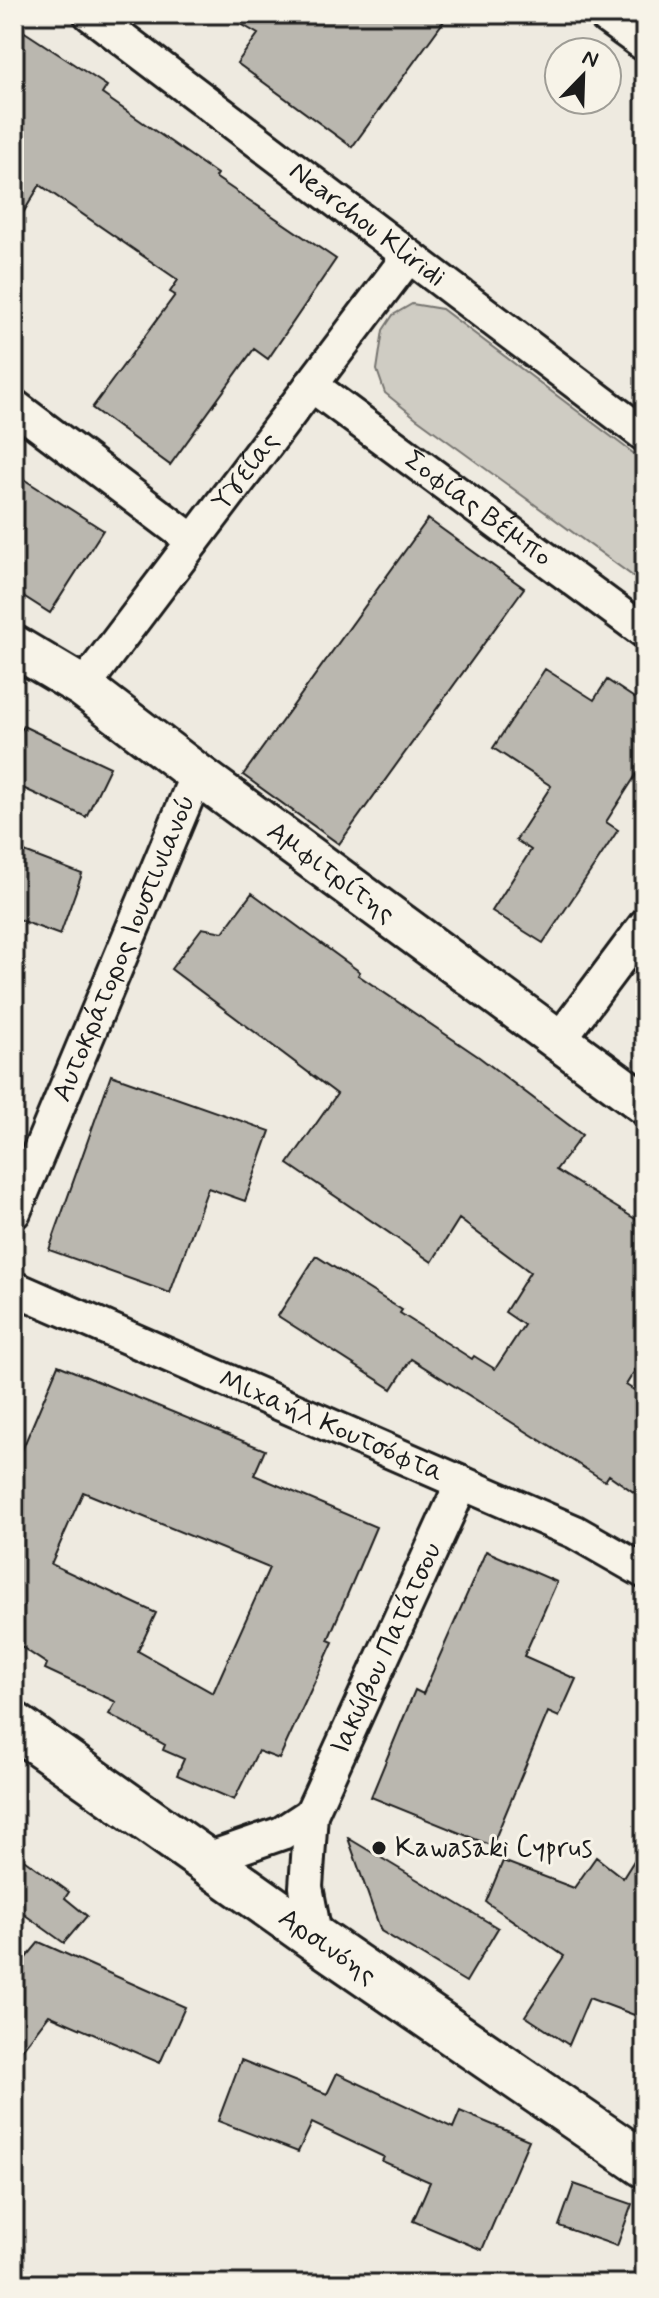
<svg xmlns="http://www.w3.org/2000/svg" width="659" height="2298" viewBox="0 0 659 2298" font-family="Mynerve,sans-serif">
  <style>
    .green { fill: #cfccc3; stroke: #767470; stroke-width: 2 }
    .building { fill: #bab7af; stroke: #1c1c1c; stroke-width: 2; fill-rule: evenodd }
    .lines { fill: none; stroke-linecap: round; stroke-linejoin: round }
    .minor-casing { stroke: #1c1c1c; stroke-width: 38 }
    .tertiary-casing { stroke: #1c1c1c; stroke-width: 46 }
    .secondary-casing { stroke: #1c1c1c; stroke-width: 50 }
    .minor { stroke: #f7f3e8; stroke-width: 32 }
    .tertiary { stroke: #f7f3e8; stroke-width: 40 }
    .secondary { stroke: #f7f3e8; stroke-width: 44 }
    .poi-dot { fill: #1c1c1c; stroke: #f7f3e8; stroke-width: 3 }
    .labels { text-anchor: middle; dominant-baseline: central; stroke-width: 6; stroke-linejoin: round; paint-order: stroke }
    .street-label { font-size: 28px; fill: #1c1c1c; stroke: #f7f3e8 }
    .poi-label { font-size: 28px; fill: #1c1c1c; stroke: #f7f3e8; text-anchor: start }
  </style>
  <rect width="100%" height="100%" fill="#eeeae0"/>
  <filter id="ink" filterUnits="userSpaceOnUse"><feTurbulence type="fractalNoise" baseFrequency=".0125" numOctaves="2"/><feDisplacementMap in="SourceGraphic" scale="16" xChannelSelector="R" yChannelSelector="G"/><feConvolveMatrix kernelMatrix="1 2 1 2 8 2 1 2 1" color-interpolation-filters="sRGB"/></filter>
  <g filter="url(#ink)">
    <path class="green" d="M412,304L442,309L645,462V585L416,418L385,393L377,370L383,330L393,315Z"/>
    <path class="building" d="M224,14H449L352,147L237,63L258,34Z
      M14,25L107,86L102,94L217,174L215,177L336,259L268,359L254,349L170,465L92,408L175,295L170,292L178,280L40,185L14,228Z
      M14,473L103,530L50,613L14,590Z
      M428,519L524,588L339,844L243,775Z
      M545,669L594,700L607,680L645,705V761L606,822L618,830L543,943L492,911L531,850L516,840L551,786L493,748Z
      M23,726L110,767L86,817L14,784V746Z
      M14,848L82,874L60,935L14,918Z
      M252,893L360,972L358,975L479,1057L582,1135L556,1170L645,1225V1354L626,1385L645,1397V1500L609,1475L605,1481L411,1359L392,1389L278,1316L316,1256L402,1310L400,1313L472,1359L474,1356L495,1369L524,1325L505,1312L530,1272L459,1219L432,1262L288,1164L337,1094L171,969L202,928L223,932Z
      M111,1075L270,1131L245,1201L208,1188L170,1293L49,1250Z
      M58,1365L265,1450L254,1475L376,1527L328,1640L333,1642L279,1759L258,1751L234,1800L177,1775L184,1759L163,1750L165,1745L109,1714L116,1702L45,1669L47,1664L14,1642V1469ZM83,1492L269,1568L213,1693L138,1651L156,1613L51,1564Z
      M486,1551L557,1582L524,1656L576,1679L559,1717L548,1712L492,1846L371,1797L415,1690L423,1694Z
      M348,1838L498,1928L466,1982L381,1931Z
      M645,1843V2019L589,1998L569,2045L525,2016L564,1956L486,1902L503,1861L574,1888L596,1857L623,1878Z
      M14,1852L69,1892L65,1898L87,1916L64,1943L14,1907Z
      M39,1942L185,2007L160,2063L49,2015L14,2060V1972Z
      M241,2060L327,2094L337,2073L453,2128L460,2111L529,2140L482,2250L413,2221L430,2182L382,2161L384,2157L312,2123L298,2152L218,2121Z
      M574,2184L632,2204L617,2246L559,2226Z"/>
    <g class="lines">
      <defs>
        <g id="minor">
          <path id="s1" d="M90,14L645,435"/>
          <path id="s2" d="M311,385L645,632"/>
          <path d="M14,406L193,541"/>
          <path id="s3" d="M83,687L408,257"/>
          <path d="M559,1040L645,925"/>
          <path id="s4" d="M14,1212L197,774"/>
          <path id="s5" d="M14,1288L575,1532L645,1572"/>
          <path d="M204,1860L282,1833L311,1814"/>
          <path id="s6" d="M316,1939L306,1887L311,1814L462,1483"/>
        </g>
        <g id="tertiary">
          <path d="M609,14L645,40"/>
          <path id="s7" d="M14,646L83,687L197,774L645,1104"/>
        </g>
        <g id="secondary">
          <path id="s8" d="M14,1725L316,1939L645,2165"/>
        </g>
      </defs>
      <use href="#minor" class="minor-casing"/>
      <use href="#tertiary" class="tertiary-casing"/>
      <use href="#secondary" class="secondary-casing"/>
      <use href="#minor" class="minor"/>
      <use href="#tertiary" class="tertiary"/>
      <use href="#secondary" class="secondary"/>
    </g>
  </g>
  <circle class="poi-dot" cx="379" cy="1848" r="8"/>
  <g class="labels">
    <g class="street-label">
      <text stroke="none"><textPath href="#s1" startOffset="348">Nearchou Kliridi</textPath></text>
      <text stroke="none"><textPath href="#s3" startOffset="270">Υγείας</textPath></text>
      <text stroke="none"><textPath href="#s2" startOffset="208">Σοφίας Βέμπο</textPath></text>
      <text stroke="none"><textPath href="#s7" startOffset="390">Αμφιτρίτης</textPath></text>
      <text stroke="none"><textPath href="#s4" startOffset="286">Αυτοκράτορος Ιουστινιανού</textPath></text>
      <text stroke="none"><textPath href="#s5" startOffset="346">Μιχαήλ Κουτσόφτα</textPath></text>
      <text stroke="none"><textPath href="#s6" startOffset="308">Ιακώβου Πατάτσου</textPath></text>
      <text stroke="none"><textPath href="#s8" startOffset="384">Αρσινόης</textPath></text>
    </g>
    <g class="poi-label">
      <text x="395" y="1848">Kawasaki Cyprus</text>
    </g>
  </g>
  <rect width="659" height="2298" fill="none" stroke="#f7f3e8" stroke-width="48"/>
  <rect x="24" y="24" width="611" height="2250" fill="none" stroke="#1c1c1c" stroke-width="3" filter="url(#ink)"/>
  <g transform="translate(583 76) rotate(23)"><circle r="38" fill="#f7f3e8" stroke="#9f9d96" stroke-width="2"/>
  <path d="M0-6L14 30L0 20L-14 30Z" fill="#1c1c1c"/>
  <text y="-12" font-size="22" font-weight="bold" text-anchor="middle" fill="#1c1c1c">N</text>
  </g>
</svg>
